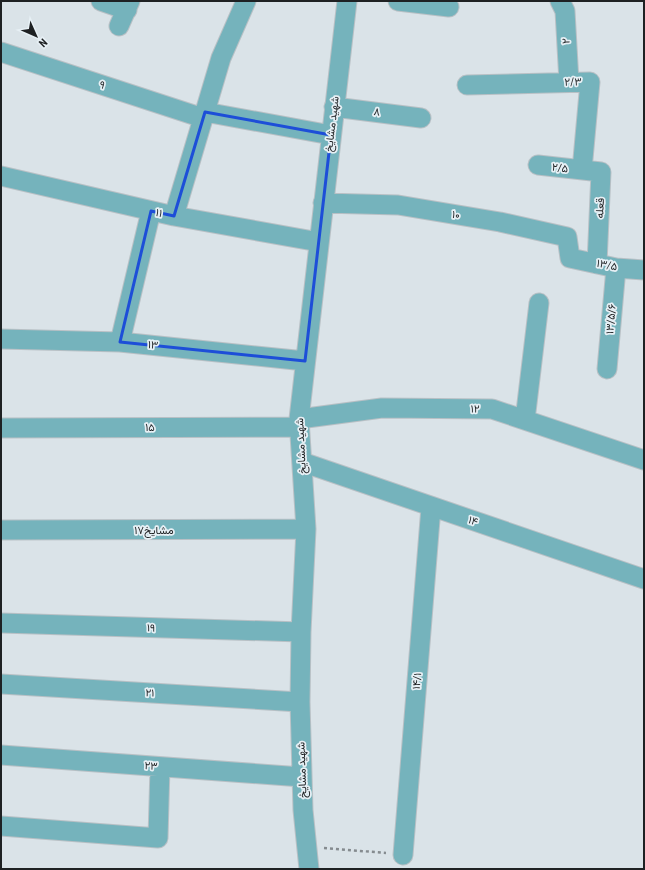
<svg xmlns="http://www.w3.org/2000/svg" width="645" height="870" viewBox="0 0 645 870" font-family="'Roboto Condensed',Vazirmatn,sans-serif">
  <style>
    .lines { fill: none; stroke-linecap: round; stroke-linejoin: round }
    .minor-casing { stroke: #b8c0c5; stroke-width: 21 }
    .path { stroke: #858b8f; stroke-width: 2.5; stroke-dasharray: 3 3; stroke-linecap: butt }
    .minor { stroke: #75b3bc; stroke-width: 19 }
    .marked { fill: none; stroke: #1d4ed8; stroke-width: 3; stroke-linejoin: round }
    .labels { text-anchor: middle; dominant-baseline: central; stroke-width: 3.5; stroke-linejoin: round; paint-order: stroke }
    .street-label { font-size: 11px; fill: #1e2123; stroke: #e7f0f5 }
  </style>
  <rect width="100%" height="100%" fill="#dae3e8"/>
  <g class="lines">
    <defs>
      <path id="minor" d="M101,1L127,10
        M398,1L449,7
        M560,1L565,11L569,82
        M119,26L130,1
        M1,52L203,118
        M467,85L590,82L582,170
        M334,107L421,118
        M205,112L331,135
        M538,165L601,172L597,264
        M1,176L174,216L319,242
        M323,203L398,205L500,222L567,237L570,258L616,268L644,270
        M174,216L221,58L246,1
        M1,339L120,342L305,361
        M120,342L151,211
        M607,369L616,268
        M299,419L382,408L492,409L644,460
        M525,420L539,303
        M1,428L299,427
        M302,462L644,579
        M1,530L306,529
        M1,623L301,632
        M1,684L300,702
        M1,755L302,777
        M1,826L158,838L160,767
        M403,855L431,507
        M309,869L303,810L300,702L301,632L306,529L299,419L347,1"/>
    </defs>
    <use href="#minor" class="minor-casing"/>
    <path class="path" d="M324,848L386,853"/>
    <use href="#minor" class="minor"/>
  </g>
  <path class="marked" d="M205,112L331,135L305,361L120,342L151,211L174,216Z"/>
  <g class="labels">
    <g class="street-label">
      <text transform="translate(566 41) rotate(-93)">۲</text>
      <text transform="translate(573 82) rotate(-2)">۲/۳</text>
      <text transform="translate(102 85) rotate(18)">۹</text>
      <text transform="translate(377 112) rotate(7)">۸</text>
      <text transform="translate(332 124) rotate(-83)">شهید مشایخ</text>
      <text transform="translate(560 168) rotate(7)">۲/۵</text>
      <text transform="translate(600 208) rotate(-88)">قعله</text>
      <text transform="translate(159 213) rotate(13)">۱۱</text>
      <text transform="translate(456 215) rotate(9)">۱۰</text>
      <text transform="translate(607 265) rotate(11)">۱۳/۵</text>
      <text transform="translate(611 319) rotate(-85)">۱۳/۵/۶</text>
      <text transform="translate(153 345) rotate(6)">۱۳</text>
      <text transform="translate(475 409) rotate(1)">۱۲</text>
      <text x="150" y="427">۱۵</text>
      <text transform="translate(301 446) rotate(-93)">شهید مشایخ</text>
      <text transform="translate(473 521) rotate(19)">۱۴</text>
      <text x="154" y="530">۱۷مشایخ</text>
      <text transform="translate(151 628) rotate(2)">۱۹</text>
      <text transform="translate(417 681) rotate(-85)">۱۴/۱</text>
      <text transform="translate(150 693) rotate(3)">۲۱</text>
      <text transform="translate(151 766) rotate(4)">۲۳</text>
      <text transform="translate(302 770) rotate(-92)">شهید مشایخ</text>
    </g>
  </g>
  <rect width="645" height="870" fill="none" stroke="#1e2123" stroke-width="4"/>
  <g transform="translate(36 36) rotate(135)" stroke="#e7f0f5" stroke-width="3" paint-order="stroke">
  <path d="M0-3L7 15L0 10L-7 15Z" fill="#1e2123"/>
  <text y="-6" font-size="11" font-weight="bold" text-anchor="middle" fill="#1e2123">N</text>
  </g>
</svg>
